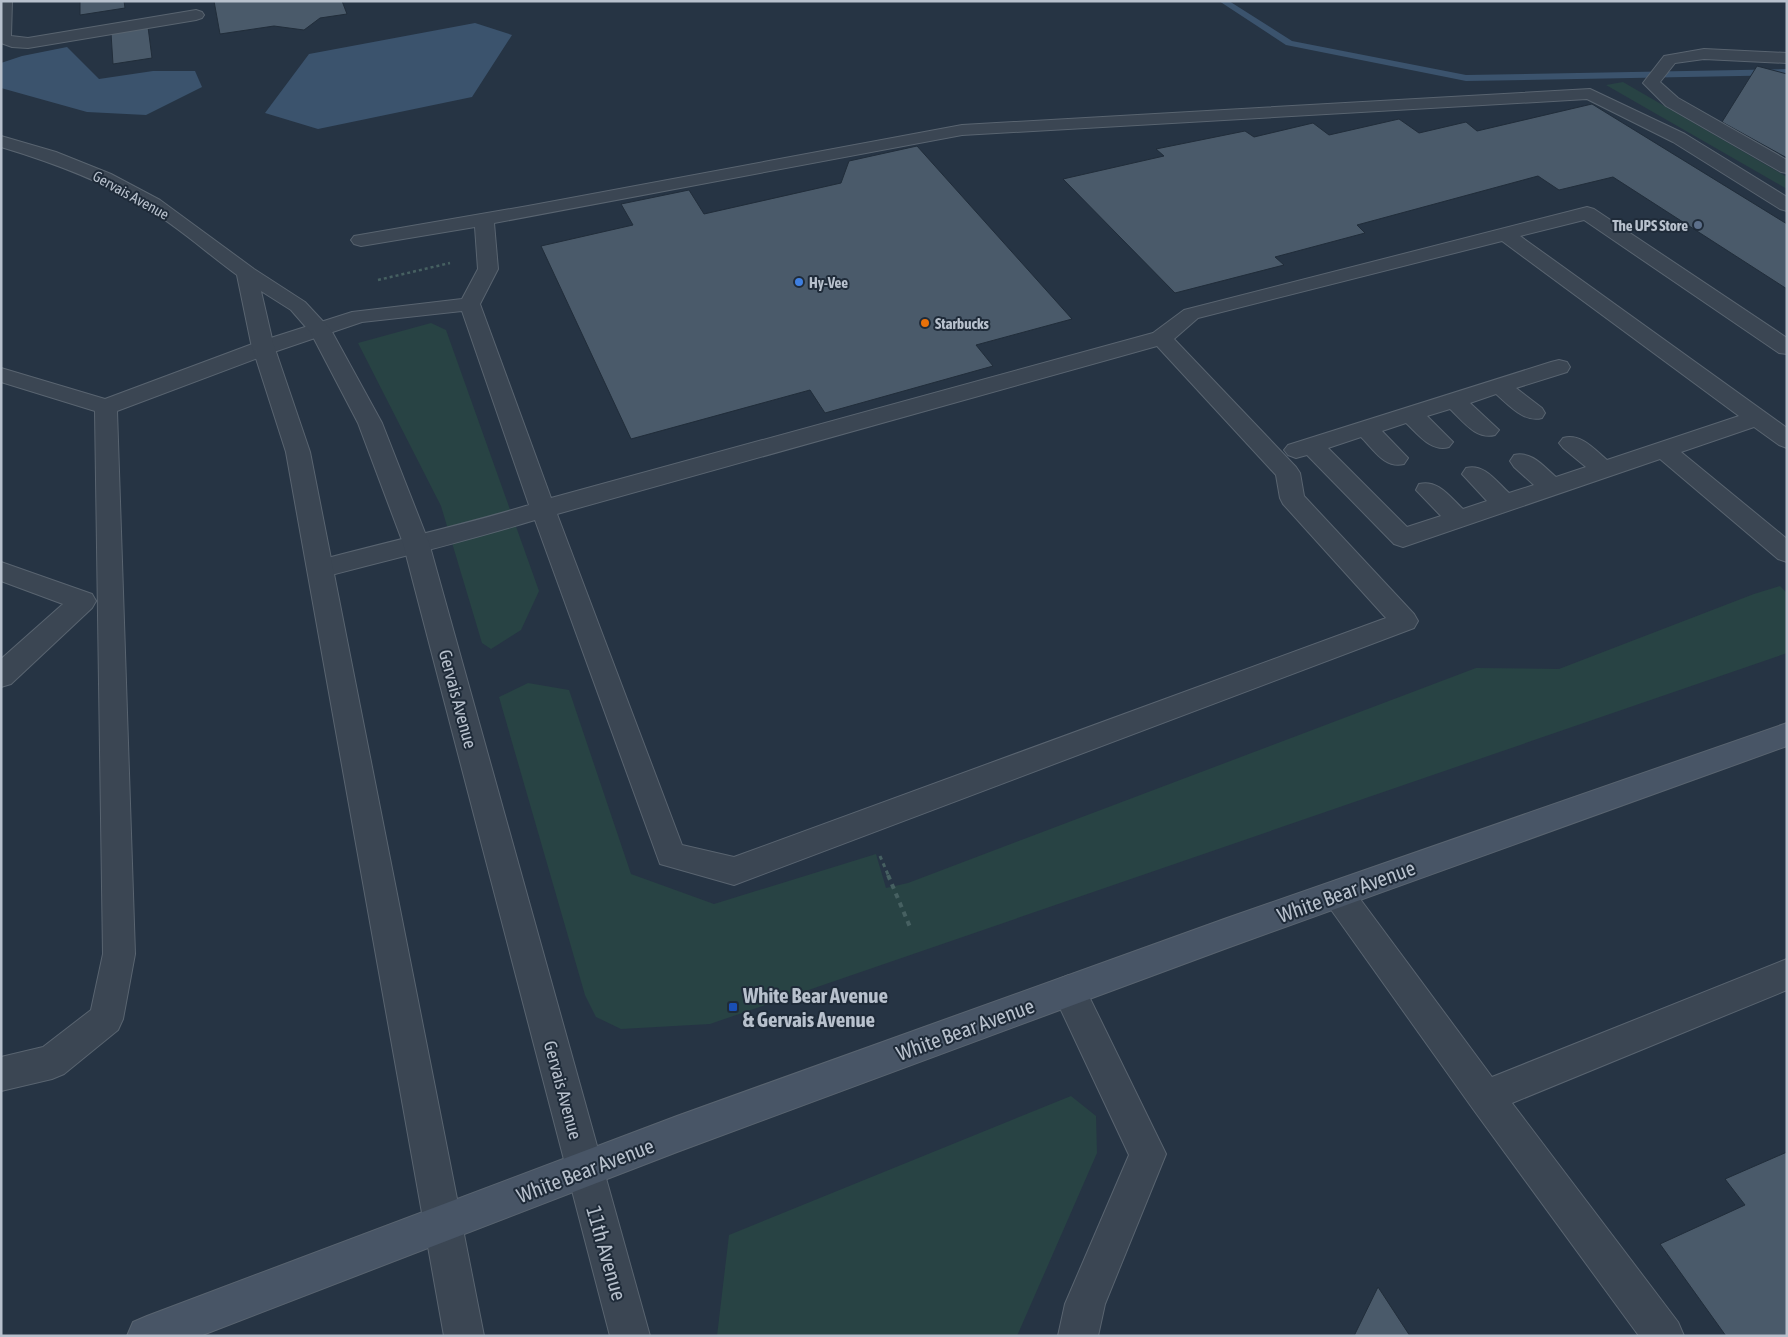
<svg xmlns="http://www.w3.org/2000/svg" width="1788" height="1337" viewBox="0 0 1788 1337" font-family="'Asap Condensed',sans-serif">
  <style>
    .green { fill: #284344 }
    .water { fill: #3b536d }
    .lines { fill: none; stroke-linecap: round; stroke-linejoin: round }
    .stream { fill: #3b536d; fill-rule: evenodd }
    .building { fill: #4a5a6a; stroke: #212d3a }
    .service-casing { stroke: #596470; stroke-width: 2 }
    .minor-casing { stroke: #596470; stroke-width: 2 }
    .tertiary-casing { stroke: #596470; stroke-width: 2 }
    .secondary-casing { stroke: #596470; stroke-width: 2 }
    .path-far2 { stroke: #466061; stroke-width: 2.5; stroke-dasharray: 3 3; stroke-linecap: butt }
    .path-far1 { stroke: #466061; stroke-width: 3; stroke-dasharray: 4 4; stroke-linecap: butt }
    .path { stroke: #466061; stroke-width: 4; stroke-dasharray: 5 5; stroke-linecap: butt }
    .service { fill: #3b4653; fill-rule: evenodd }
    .minor { fill: #3b4653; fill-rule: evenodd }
    .tertiary { fill: #3b4653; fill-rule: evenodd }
    .secondary { fill: #485566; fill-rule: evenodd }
    .service-dot { fill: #5c6f8a; stroke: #1f2b39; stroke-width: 2 }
    .shop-dot { fill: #3f7fe0; stroke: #1f2b39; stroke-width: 2 }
    .food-dot { fill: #e8710a; stroke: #1f2b39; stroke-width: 2 }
    .transit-dot { fill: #1a4fb4; stroke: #1f2b39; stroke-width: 2 }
    .labels { text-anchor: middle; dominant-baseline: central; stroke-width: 4; stroke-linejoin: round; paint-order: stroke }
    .far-street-label { font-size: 15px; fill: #b8c1cd; stroke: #1f2b39 }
    .far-poi-label { font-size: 15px; font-weight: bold; fill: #b8c1cd; stroke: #1f2b39; text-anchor: start }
    .street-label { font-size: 18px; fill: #b8c1cd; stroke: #1f2b39 }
    .near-street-label { font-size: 21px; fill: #b8c1cd; stroke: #1f2b39 }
    .near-poi-label { font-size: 21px; font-weight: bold; fill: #b8c1cd; stroke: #1f2b39; text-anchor: start }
  </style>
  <rect width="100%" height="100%" fill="#263444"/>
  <path class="green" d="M1623,82L1787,177V189L1606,85Z
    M431,323L446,330L539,591L521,630L491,649L482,643L441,506L358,343Z
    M1780,586L1787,593V653L710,1024L621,1029L596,1017L585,995L499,697L528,683L569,690L631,874L714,904L876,854L886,888L908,883L1476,668L1559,669L1754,594Z
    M1071,1096L1096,1116L1097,1153L1017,1336H717L729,1235Z"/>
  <path class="water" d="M475,23L512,35L472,97L318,129L265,113L309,54Z
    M67,47L99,79L153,71H195L202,87L146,115L87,112L1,88V63L22,56Z"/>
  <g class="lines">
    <path class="stream" d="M1219,1H1229L1292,41L1466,75L1787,69V75L1466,81L1286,45Z"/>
  </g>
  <path class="building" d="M80,1H124L125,8L80,15Z
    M214,1H342L347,14L320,18L304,30L274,26L220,34Z
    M148,27L152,58L113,64L111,33Z
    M1757,66L1787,74V158L1722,122Z
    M1592,104L1787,224V289L1613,177L1559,190L1538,176L1357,225L1365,233L1275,257L1284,265L1175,293L1063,179L1164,156L1156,149L1245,131L1254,137L1313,123L1329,135L1399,119L1419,133L1466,122L1477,131Z
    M917,146L1072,319L976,345L993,366L825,413L810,390L631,439L541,246L633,225L621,204L689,190L704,214L841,183L849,161Z
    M1787,1152V1336H1726L1660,1244L1745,1205L1725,1179Z
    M1378,1287L1410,1336H1354Z"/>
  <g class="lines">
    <defs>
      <path id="service" d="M1704,49L1787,53V63L1704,59L1675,63L1660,82L1678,98L1787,160V173L1781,172L1666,106L1643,83L1664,56Z
        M1590,89L1685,134L1787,197V211L1780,209L1673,142L1587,99L962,135L494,223L498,269L480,304L551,498L1153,333L1184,310L1587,207L1594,209L1787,338V354L1779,353L1584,220L1520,236L1787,428V448L1779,445L1754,427L1681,452L1787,539V562L1778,559L1660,459L1403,547L1394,544L1307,455L1296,458L1288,455L1284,450L1288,445L1551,362L1559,360L1567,362L1570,367L1567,372L1516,388L1542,408L1545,413L1542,418C1524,423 1509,405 1496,394L1470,403L1499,430L1495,435C1476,440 1463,421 1450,409L1427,416L1453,442L1449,447C1431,452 1419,435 1406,423L1382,431L1408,458L1404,464C1385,469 1374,450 1361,437L1328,448L1407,527L1441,516L1416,490L1419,484C1438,479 1450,497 1463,509L1487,501L1462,474L1466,468C1484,463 1496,481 1509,493L1534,485L1514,467L1510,461L1514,455C1532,451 1543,466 1556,477L1586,467L1563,448L1559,443L1563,438C1581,433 1594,449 1607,460L1739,416L1502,241L1198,318L1174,339L1296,467L1300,473L1304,496L1414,614L1418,621L1414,628L734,885L660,864L535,520C464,542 392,559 320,578L311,575L307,569L311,563L320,560C390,541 460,526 529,505L462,311L362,322L271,353L117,411L135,954L123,1019L118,1030L64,1074L52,1079L1,1091V1057L43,1047L91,1010L103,954L95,411L1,382V368L105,399L255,343L352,312L462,299L478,269L475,227L361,246L354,244L351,240L354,236L528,206L962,125ZM1157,346L1276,475L1280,498L1283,504L1386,618L734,857L682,845L557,514Z
        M1,562L92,594L96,601L92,608L11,684L1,687V659L63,604L1,581Z
        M1338,880L1349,884L1492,1077L1787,959V990L1512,1103L1678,1322L1684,1336H1639L1473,1109L1327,904L1322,894L1327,884Z
        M1069,975L1081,980L1166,1154L1105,1304L1098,1336H1058L1065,1304L1129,1155L1052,991L1057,980Z"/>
      <path id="minor" d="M1,1H12L11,36L28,38L196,10L202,12L204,15L202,18L196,20L28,48L12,47L1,43Z"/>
      <path id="tertiary" d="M1,136L56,152L111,174L160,200L254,269L305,302L331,330L382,423L429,543L650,1336H610L403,543L358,423L311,333L291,310L261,291L273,343L310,452L484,1336H444L286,452L251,343L237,275C207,253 177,226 145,207C100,180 51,162 1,147Z"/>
      <path id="secondary" d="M1787,723V746L1227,948L677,1152L200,1336H127L133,1322L147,1316L677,1116L1227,918Z"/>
    </defs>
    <use href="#service" class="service-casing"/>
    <use href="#minor" class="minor-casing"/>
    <use href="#tertiary" class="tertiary-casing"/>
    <use href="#secondary" class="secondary-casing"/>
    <path class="path-far2" d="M378,280L450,263"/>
    <path class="path-far1" d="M880,856L889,877"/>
    <path class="path" d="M888,875L910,927"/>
    <use href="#service" class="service"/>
    <use href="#minor" class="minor"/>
    <use href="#tertiary" class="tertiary"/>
    <use href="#secondary" class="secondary"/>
  </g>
  <circle class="service-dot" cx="1698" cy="225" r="5"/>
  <circle class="shop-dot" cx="799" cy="282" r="5"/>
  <circle class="food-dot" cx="925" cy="323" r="5"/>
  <rect class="transit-dot" x="728" y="1002" width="10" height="10" rx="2.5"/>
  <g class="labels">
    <g class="far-street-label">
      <text transform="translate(131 195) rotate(29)">Gervais Avenue</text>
    </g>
    <g class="far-poi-label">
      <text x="1688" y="225" text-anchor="end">The UPS Store</text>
      <text x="809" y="282">Hy-Vee</text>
      <text x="935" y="323">Starbucks</text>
    </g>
    <g class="street-label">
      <text transform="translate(458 699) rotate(75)">Gervais Avenue</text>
      <text transform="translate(563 1090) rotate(75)">Gervais Avenue</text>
    </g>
    <g class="near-street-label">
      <text transform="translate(1346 891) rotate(-20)">White Bear Avenue</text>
      <text transform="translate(965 1029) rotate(-20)">White Bear Avenue</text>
      <text transform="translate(585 1170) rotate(-21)">White Bear Avenue</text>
      <text transform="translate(607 1253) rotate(74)">11th Avenue</text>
    </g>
    <g class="near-poi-label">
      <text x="743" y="995">White Bear Avenue<tspan x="743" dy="24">&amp; Gervais Avenue</tspan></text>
    </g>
  </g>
  <rect width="1788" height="1337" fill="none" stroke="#b8c1cd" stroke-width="5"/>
</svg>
